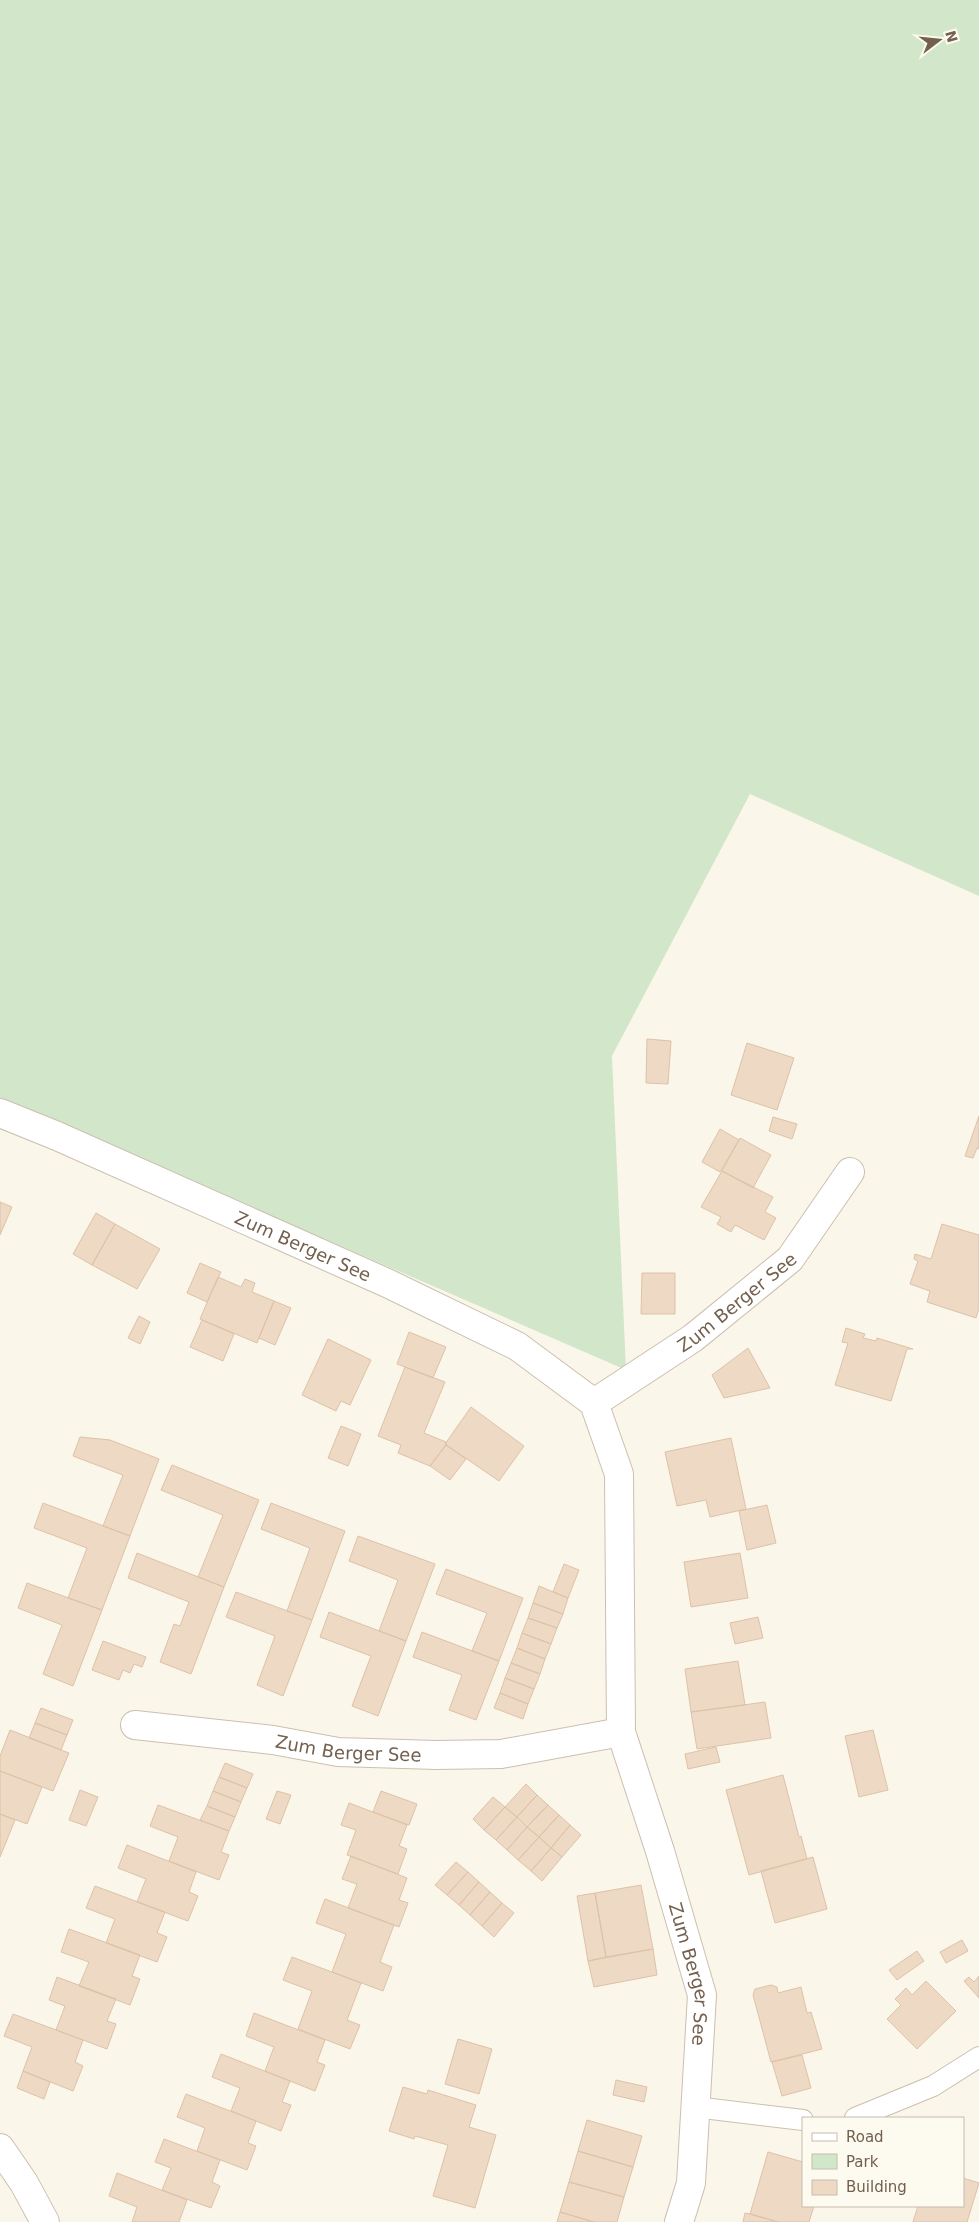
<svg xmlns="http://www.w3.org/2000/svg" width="979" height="2222" viewBox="0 0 979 2222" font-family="'DejaVu Sans',sans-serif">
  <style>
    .green { fill: #d2e7c9 }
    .building { fill: #edd9c4; stroke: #dec2a6 }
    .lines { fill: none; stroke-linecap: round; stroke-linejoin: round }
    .lane-casing { stroke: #ccbfb0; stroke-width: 22 }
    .street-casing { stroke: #ccbfb0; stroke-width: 30 }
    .lane { stroke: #fff; stroke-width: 20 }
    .street { stroke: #fff; stroke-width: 28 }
    .labels { text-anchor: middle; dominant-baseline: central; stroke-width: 4.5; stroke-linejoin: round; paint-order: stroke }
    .street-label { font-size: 18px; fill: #73604f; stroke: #fdfaf0 }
  </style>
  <rect width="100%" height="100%" fill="#fbf6ea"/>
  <path class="green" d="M0,0H979V896L750,794L612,1056L626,1370L0,1098Z"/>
  <path class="building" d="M647,1039L671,1041L668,1084L646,1083Z
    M747,1043L794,1058L777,1110L731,1095Z
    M979,1116V1149L977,1148L973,1158L965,1156Z
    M773,1117L797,1124L792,1139L769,1131Z
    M720,1129L739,1140L720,1172L702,1162Z
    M740,1138L771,1155L753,1188L722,1171Z
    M722,1171L773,1197L765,1212L776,1218L764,1240L735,1225L731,1232L717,1224L721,1217L701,1207Z
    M0,1202L12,1207L0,1235Z
    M96,1213L115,1224L92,1265L73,1254Z
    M115,1224L160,1249L137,1289L92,1265Z
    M942,1224L979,1235V1308L976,1318L927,1302L930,1291L910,1284L918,1261L914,1259L915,1254L931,1259Z
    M200,1263L221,1272L207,1302L187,1293Z
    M642,1273H675V1314H641Z
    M218,1277L241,1287L245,1279L255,1283L252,1292L274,1301L257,1343L200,1319Z
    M274,1301L291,1308L275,1345L259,1338Z
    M139,1316L150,1322L140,1344L128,1338Z
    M202,1320L234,1334L223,1361L190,1347Z
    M846,1328L865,1334L863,1338L876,1341L877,1338L913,1349H907L891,1401L835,1385L848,1343L842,1342Z
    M409,1332L446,1347L433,1378L397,1364Z
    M328,1339L371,1360L350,1405L341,1401L336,1411L302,1395Z
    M748,1348L770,1388L724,1398L712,1375Z
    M405,1367L445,1382L424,1433L446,1442V1445L430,1466L398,1453L401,1445L378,1436Z
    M471,1407L524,1446L499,1481L445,1444Z
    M341,1426L361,1434L348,1466L328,1458Z
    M80,1437L110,1440L159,1459L130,1536L103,1526L123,1475L73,1456Z
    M731,1438L746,1509L710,1517L706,1500L677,1506L665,1452Z
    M446,1445L466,1459L450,1480L430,1466Z
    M172,1465L259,1500L224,1587L198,1577L223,1515L161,1490Z
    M43,1503L130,1536L102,1610L68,1598L87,1548L34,1528Z
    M271,1503L345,1531L312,1620L287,1611L310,1548L261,1529Z
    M767,1505L776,1543L747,1550L739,1511Z
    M358,1536L435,1564L406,1641L379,1631L398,1580L349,1561Z
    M137,1553L224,1587L191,1674L160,1662L174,1624L180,1626L189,1602L128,1578Z
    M740,1553L748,1598L691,1607L684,1562Z
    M564,1564L579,1570L568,1598L553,1592Z
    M446,1569L523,1598L499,1661L472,1651L487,1613L436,1594Z
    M27,1583L102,1610L73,1686L43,1674L62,1625L18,1608Z
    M539,1586L568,1598L563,1614L533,1603Z
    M236,1592L312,1620L283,1696L257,1685L275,1636L226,1617Z
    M533,1603L563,1614L557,1628L528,1618Z
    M329,1612L406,1641L378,1716L352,1706L371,1656L320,1637Z
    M758,1617L763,1638L735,1644L730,1623Z
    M528,1618L557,1628L551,1644L522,1633Z
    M422,1632L499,1661L476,1720L449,1710L462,1675L413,1657Z
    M522,1633L551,1644L545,1659L517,1648Z
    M103,1641L146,1657L142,1667L134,1664L130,1673L123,1670L119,1680L92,1670Z
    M517,1648L545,1659L540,1674L511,1663Z
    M738,1661L745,1705L691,1712L685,1669Z
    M511,1663L540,1674L534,1689L505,1678Z
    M505,1678L534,1689L528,1704L500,1693Z
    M500,1693L528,1704L523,1719L494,1708Z
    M765,1702L771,1738L697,1749L691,1712Z
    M41,1708L73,1720L67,1735L35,1723Z
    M35,1723L67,1735L61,1750L29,1738Z
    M10,1730L69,1753L53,1791L0,1771V1756Z
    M873,1730L888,1790L859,1797L845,1736Z
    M716,1747L720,1762L688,1769L685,1754Z
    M225,1763L253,1774L247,1788L219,1777Z
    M0,1771L42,1787L27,1824L0,1814Z
    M783,1775L799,1837L801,1836L807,1859L749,1875L726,1790Z
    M219,1777L247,1788L241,1802L213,1791Z
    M526,1784L537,1795L517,1817L505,1807Z
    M80,1790L98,1797L86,1826L69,1820Z
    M213,1791L241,1802L235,1817L207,1806Z
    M277,1791L291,1795L280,1824L266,1819Z
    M381,1791L417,1804L409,1825L373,1812Z
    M537,1795L548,1805L527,1827L517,1817Z
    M493,1797L505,1807L484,1830L473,1819Z
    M349,1803L407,1825L399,1846L407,1849L398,1874L347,1855L356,1830L341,1825Z
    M158,1805L229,1831L221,1852L229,1855L219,1880L169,1861L178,1837L150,1826Z
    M548,1805L559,1815L539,1837L527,1827Z
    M207,1806L235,1817L229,1831L200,1820Z
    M505,1807L517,1817L496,1840L484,1830Z
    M0,1814L15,1820L0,1857Z
    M559,1815L570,1825L551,1848L539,1837Z
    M517,1817L527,1827L507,1850L496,1840Z
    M570,1825L581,1835L562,1857L551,1848Z
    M527,1827L539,1837L518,1860L507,1850Z
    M539,1837L551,1848L531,1871L518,1860Z
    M127,1845L196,1872L189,1892L198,1896L188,1921L137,1902L146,1879L118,1868Z
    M551,1848L562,1857L542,1881L531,1871Z
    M351,1856L407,1878L399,1900L408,1903L399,1927L348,1908L357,1884L342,1879Z
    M813,1857L827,1909L775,1923L761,1871Z
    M456,1862L468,1872L447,1895L435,1885Z
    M468,1872L479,1882L459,1905L447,1895Z
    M479,1882L490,1892L470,1915L459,1905Z
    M641,1885L653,1949L606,1957L595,1893Z
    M95,1886L165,1912L157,1933L167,1937L157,1962L106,1943L115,1919L86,1908Z
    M490,1892L502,1903L482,1926L470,1915Z
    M595,1893L606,1957L588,1961L577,1896Z
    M325,1899L394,1925L380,1962L392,1967L383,1991L332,1972L346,1934L316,1923Z
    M502,1903L514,1913L494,1937L482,1926Z
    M69,1929L140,1955L132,1976L140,1979L130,2005L79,1986L89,1962L61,1952Z
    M962,1940L968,1951L946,1963L940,1952Z
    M653,1949L657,1975L594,1987L588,1961Z
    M917,1951L924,1961L897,1980L889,1970Z
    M292,1957L361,1983L347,2020L360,2025L350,2049L298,2029L312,1991L283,1980Z
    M979,1976V1998L964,1981L969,1977L974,1982Z
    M57,1977L116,1999L107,2021L116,2024L107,2049L56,2030L65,2006L49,2000Z
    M926,1981L956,2011L917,2049L887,2019L901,2005L895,1999L906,1988L912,1995Z
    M771,1985L777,1987L778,1993L801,1987L807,2013L811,2012L822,2049L771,2062L753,1995L755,1989Z
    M254,2013L325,2040L317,2062L325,2065L315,2091L265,2071L274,2047L246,2036Z
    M13,2014L83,2040L75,2062L83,2066L73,2091L23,2071L32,2047L4,2036Z
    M458,2039L492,2049L479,2094L445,2084Z
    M221,2054L290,2081L282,2102L291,2105L281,2131L231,2111L240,2088L212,2077Z
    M802,2055L811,2088L782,2096L772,2062Z
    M23,2071L50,2082L44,2099L17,2088Z
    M616,2080L647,2087L644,2102L613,2095Z
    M403,2087L427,2094L428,2090L476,2105L469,2127L496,2135L475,2208L433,2196L448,2145L415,2136L414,2139L389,2131Z
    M186,2094L256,2121L248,2143L256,2146L247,2170L197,2151L205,2128L177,2117Z
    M587,2120L642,2136L633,2167L578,2151Z
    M164,2139L220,2160L212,2182L220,2186L211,2208L162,2190L171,2168L155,2162Z
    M578,2151L633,2167L624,2197L569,2182Z
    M768,2152L803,2162V2206H814L809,2222H778L750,2214Z
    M117,2173L187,2200L179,2222H132L137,2207L109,2196Z
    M963,2178L979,2183L967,2222H913L918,2206H963Z
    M569,2182L624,2197L617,2222H594L560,2212Z
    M560,2212L594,2222H557Z
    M745,2213L750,2214L778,2222H743Z"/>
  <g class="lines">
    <defs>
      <path id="lane" d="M695,2107L803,2120
        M855,2118L933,2086L979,2057"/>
      <g id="street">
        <path id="s1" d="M0,1113L57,1136L387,1283L517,1346L594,1403L619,1474L621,1732L660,1851L702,1995L691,2183L679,2222"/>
        <path id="s2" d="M594,1403L693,1338L790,1259L850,1172"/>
        <path id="s3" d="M135,1725L273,1740L338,1752L436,1755L501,1754L621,1732"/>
        <path d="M0,2148L24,2183L45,2222"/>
      </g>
    </defs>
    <use href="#lane" class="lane-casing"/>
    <use href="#street" class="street-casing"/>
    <use href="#lane" class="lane"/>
    <use href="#street" class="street"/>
  </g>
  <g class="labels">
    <g class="street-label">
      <text stroke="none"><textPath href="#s1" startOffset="331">Zum Berger See</textPath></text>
      <text stroke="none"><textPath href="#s2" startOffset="175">Zum Berger See</textPath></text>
      <text stroke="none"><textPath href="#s3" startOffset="215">Zum Berger See</textPath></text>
      <text stroke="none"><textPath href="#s1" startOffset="1249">Zum Berger See</textPath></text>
    </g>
  </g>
  <rect x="802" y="2117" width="162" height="90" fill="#fdfaf0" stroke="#c6bcb0"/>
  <rect x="812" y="2133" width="25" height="8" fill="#ffffff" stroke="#c6bcb0"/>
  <text x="846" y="2142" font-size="15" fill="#73604f">Road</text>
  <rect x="812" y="2154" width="25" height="15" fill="#d2e7c9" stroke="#c6bcb0"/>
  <text x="846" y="2167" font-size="15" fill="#73604f">Park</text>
  <rect x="812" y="2180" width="25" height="15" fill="#edd9c4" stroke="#c6bcb0"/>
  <text x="846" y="2192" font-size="15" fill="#73604f">Building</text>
  <g transform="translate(939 40) rotate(74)" stroke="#fdfaf0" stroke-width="4" paint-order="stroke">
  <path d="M0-4L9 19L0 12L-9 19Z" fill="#73604f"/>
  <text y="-8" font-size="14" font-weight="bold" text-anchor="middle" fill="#73604f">N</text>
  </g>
</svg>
